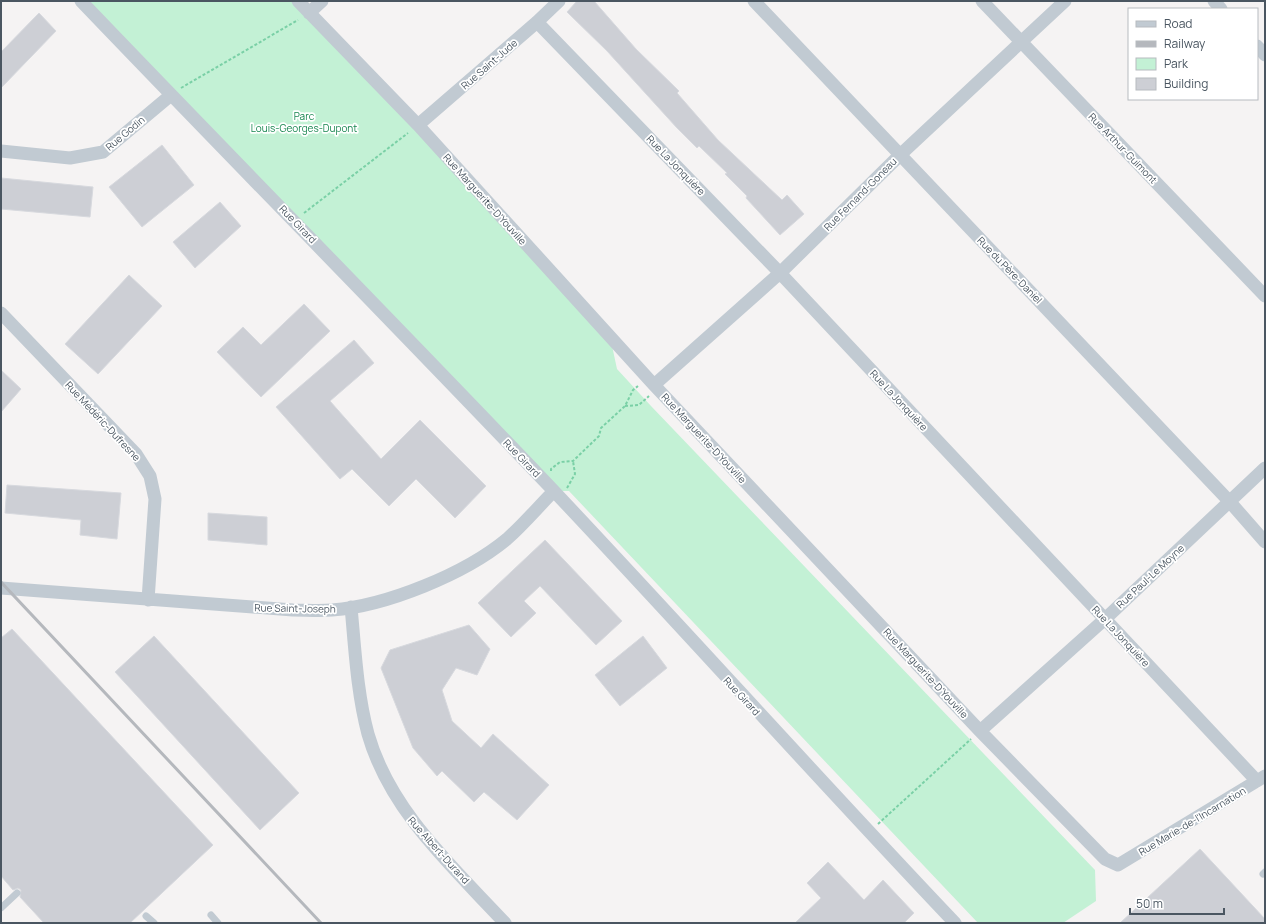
<svg xmlns="http://www.w3.org/2000/svg" width="1266" height="924" viewBox="0 0 1266 924" font-family="Manrope,sans-serif">
  <style>
    .green { fill: #c3f1d5 }
    .building { fill: #cdcfd5; stroke: #d7d9de }
    .lines { fill: none; stroke-linecap: round; stroke-linejoin: round }
    .path { stroke: #7ad0a6; stroke-width: 2; stroke-dasharray: 3 2; stroke-linecap: butt }
    .lane { stroke: #c1cad2; stroke-width: 7 }
    .street { stroke: #c1cad2; stroke-width: 13 }
    .rail { stroke: #b5b8bd; stroke-width: 3 }
    .labels { text-anchor: middle; dominant-baseline: central; stroke-width: 3.5; stroke-linejoin: round; paint-order: stroke }
    .street-label { font-size: 10px; fill: #4a5661; stroke: #fff }
    .park-label { font-size: 10px; fill: #17864f; stroke: #fff }
  </style>
  <rect width="100%" height="100%" fill="#f5f3f3"/>
  <path class="green" d="M81,1H299L608,327L617,369L651,406L1095,870L1096,901L1063,923H978L569,491H554Z"/>
  <path class="building" d="M577,1H594L636,49L679,91L677,93L718,140L782,200L787,195L804,214L780,235L746,198L747,196L725,174L727,173L699,146L697,148L677,128L607,51L567,12Z
    M39,13L56,31L1,88V52Z
    M162,145L194,185L142,227L109,187Z
    M1,178L93,187L90,217L1,209Z
    M220,202L241,226L195,268L173,242Z
    M129,275L162,306L98,374L65,344Z
    M304,304L330,331L261,397L217,352L243,327L261,345Z
    M354,340L374,363L330,401L381,459L420,420L486,486L455,518L416,479L389,506L352,469L340,479L276,407Z
    M1,370L21,389L1,412Z
    M7,485L121,493L117,539L80,535L81,520L5,513Z
    M208,513L267,517V545L208,540Z
    M545,540L622,621L596,645L540,586L524,601L536,613L511,637L478,603Z
    M469,625L490,649L477,675L456,668L442,690L452,721L481,748L493,734L549,785L517,820L484,792L474,802L442,771L437,776L413,748L381,668L390,650Z
    M12,629L213,845L130,923H44L20,897L21,890L18,888L13,890L1,876V638Z
    M154,636L299,793L260,830L115,672Z
    M643,636L667,668L620,706L595,675Z
    M1200,849L1265,919V923H1120Z
    M828,862L864,900L883,880L914,913L904,923H795L821,898L807,883Z"/>
  <g class="lines">
    <path class="path" d="M181,88L298,20
      M304,213L408,133
      M625,406L639,405L649,396
      M551,471V469L560,462L573,461L599,436L601,428L625,406L633,390L638,386
      M567,488L575,474L573,461
      M878,824L971,739"/>
    <path class="lane" d="M1263,874L1265,872
      M1,908L17,893
      M211,915L218,923
      M146,916L154,923"/>
    <path class="street" d="M81,1C237,164 395,324 551,488C687,632 819,780 955,923
      M298,1L418,125L654,385L980,731L1105,859L1118,865L1265,776
      M754,1L1230,502L1265,542
      M982,1L1265,296
      M1214,1L1221,9
      M309,13L322,1
      M537,22L780,273L1257,781
      M1257,46L1265,55
      M418,125L537,22L559,1
      M1,151L70,158L103,152L171,95
      M1,313L136,454L150,476L155,499L148,600
      M654,385L780,273L900,155L1065,1
      M1,588L293,610C306,610 319,611 332,610C386,606 465,574 507,539C524,524 538,507 554,491
      M351,607C355,649 357,693 368,734C390,811 452,866 505,923
      M980,731L1105,619L1265,468"/>
    <path class="rail" d="M1,582L321,923"/>
  </g>
  <g class="labels">
    <g class="street-label">
      <text transform="translate(489 64) rotate(-41)">Rue Saint-Jude</text>
      <text transform="translate(125 133) rotate(-40)">Rue Godin</text>
      <text transform="translate(1123 148) rotate(46)">Rue Arthur-Guimont</text>
      <text transform="translate(676 165) rotate(46)">Rue La Jonquière</text>
      <text transform="translate(860 194) rotate(-45)">Rue Fernand-Goneau</text>
      <text transform="translate(485 199) rotate(48)">Rue Marguerite-D'Youville</text>
      <text transform="translate(298 224) rotate(46)">Rue Girard</text>
      <text transform="translate(1010 270) rotate(46)">Rue du Père-Daniel</text>
      <text transform="translate(899 400) rotate(47)">Rue La Jonquière</text>
      <text transform="translate(103 421) rotate(47)">Rue Médéric-Dufresne</text>
      <text transform="translate(704 438) rotate(47)">Rue Marguerite-D'Youville</text>
      <text transform="translate(522 458) rotate(46)">Rue Girard</text>
      <text transform="translate(1150 576) rotate(-43)">Rue Paul-Le Moyne</text>
      <text transform="translate(295 608) rotate(1)">Rue Saint-Joseph</text>
      <text transform="translate(1121 636) rotate(47)">Rue La Jonquière</text>
      <text transform="translate(926 673) rotate(47)">Rue Marguerite-D'Youville</text>
      <text transform="translate(742 696) rotate(47)">Rue Girard</text>
      <text transform="translate(1192 821) rotate(-31)">Rue Marie-de-l'Incarnation</text>
      <text transform="translate(439 850) rotate(48)">Rue Albert-Durand</text>
    </g>
    <g class="park-label">
      <text x="304" y="116">Parc<tspan x="304" dy="12">Louis-Georges-Dupont</tspan></text>
    </g>
  </g>
  <rect width="1266" height="924" fill="none" stroke="#4a5661" stroke-width="4"/>
  <rect x="1128" y="8" width="130" height="92" fill="#ffffff" stroke="#b7bbc0"/>
  <rect x="1136" y="21" width="20" height="6" fill="#c1cad2" stroke="#b7bbc0"/>
  <text x="1164" y="28" font-size="12" fill="#4a5661">Road</text>
  <rect x="1136" y="41" width="20" height="6" fill="#b5b8bd" stroke="#b7bbc0"/>
  <text x="1164" y="48" font-size="12" fill="#4a5661">Railway</text>
  <rect x="1136" y="58" width="20" height="12" fill="#c3f1d5" stroke="#b7bbc0"/>
  <text x="1164" y="68" font-size="12" fill="#4a5661">Park</text>
  <rect x="1136" y="78" width="20" height="12" fill="#cdcfd5" stroke="#b7bbc0"/>
  <text x="1164" y="88" font-size="12" fill="#4a5661">Building</text>
  <path d="M1130 908v6h94v-6" fill="none" stroke="#4a5661" stroke-width="2"/>
  <text x="1136" y="908" font-size="12" fill="#4a5661" stroke="#ffffff" stroke-width="3" paint-order="stroke">50 m</text>
</svg>
